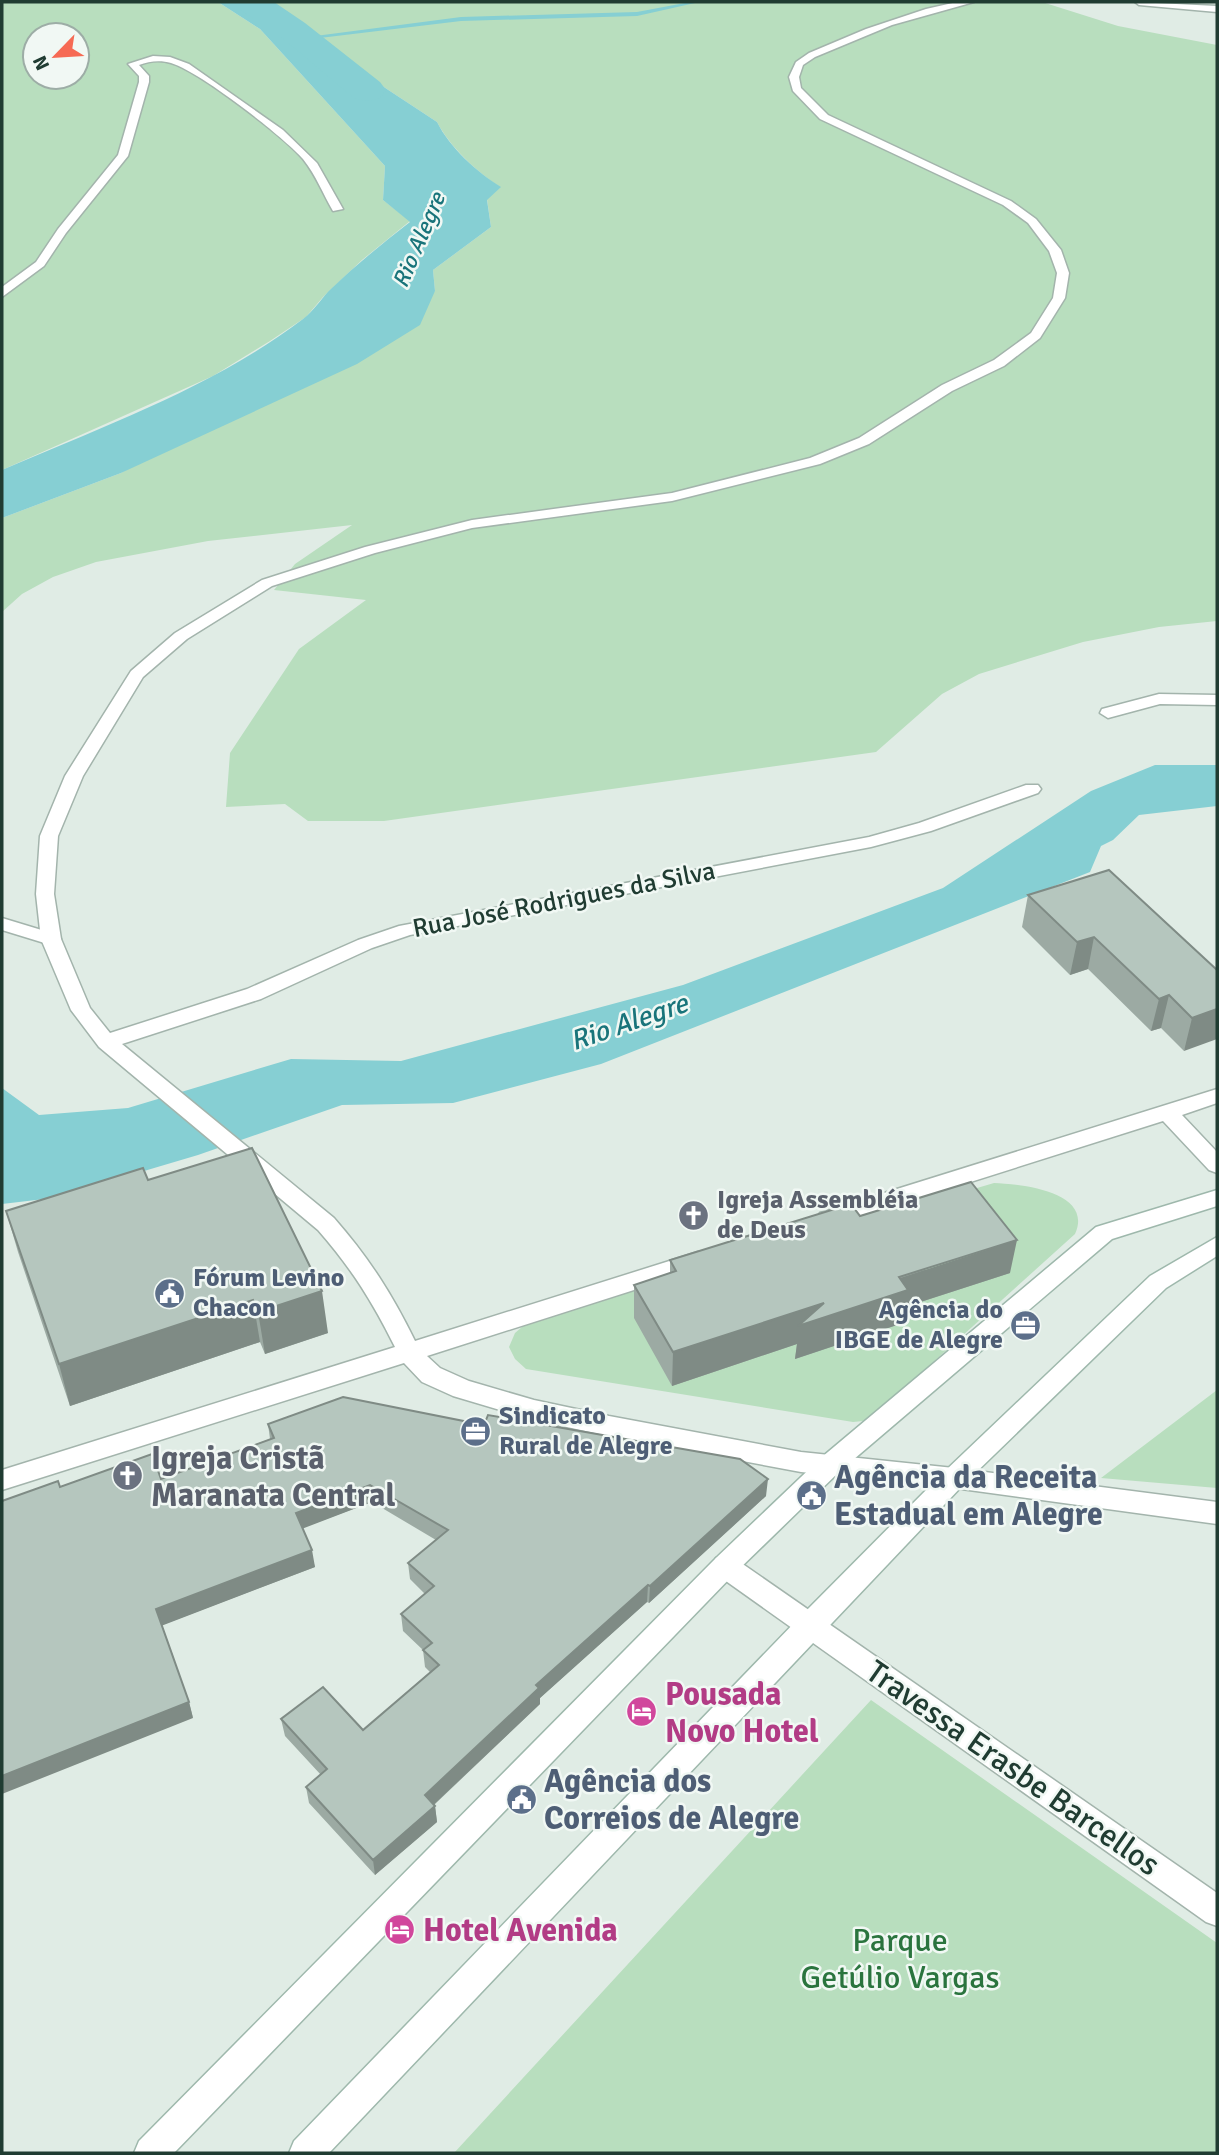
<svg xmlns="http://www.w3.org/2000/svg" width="1219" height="2155" viewBox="0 0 1219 2155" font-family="Signika,sans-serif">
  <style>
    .green { fill: #b8debe; fill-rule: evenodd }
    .water { fill: #86cfd3 }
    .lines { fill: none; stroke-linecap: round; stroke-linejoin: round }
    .stream { fill: #86cfd3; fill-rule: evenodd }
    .river { fill: #86cfd3; fill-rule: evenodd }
    .lane-casing { stroke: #a3b4ac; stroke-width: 3 }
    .street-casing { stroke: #a3b4ac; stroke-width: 3 }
    .secondary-casing { stroke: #9eb8ac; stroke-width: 3 }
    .lane { fill: #fff; fill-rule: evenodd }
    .street { fill: #fff; fill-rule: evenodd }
    .secondary { fill: #fff; fill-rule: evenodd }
    .wall { fill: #9caaa3 }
    .shaded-wall { fill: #7f8b85 }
    .building { fill: #b5c6be; stroke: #7f8b85; stroke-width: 2 }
    .labels { text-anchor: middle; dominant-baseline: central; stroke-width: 5; stroke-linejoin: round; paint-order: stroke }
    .far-water-label { font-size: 23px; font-style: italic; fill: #19747a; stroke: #f1f8f4 }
    .street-label { font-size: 26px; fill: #203c32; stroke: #f1f8f4 }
    .worship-label { font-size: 26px; font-weight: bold; fill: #5b616d; stroke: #f1f8f4; text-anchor: start }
    .service-label { font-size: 26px; font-weight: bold; fill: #4e5e75; stroke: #f1f8f4; text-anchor: start }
    .water-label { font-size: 28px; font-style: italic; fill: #19747a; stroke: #f1f8f4 }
    .near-worship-label { font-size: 32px; font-weight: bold; fill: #5b616d; stroke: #f1f8f4; text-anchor: start }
    .near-service-label { font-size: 32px; font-weight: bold; fill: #4e5e75; stroke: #f1f8f4; text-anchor: start }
    .near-hotel-label { font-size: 32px; font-weight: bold; fill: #b23c85; stroke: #f1f8f4; text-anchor: start }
    .near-street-label { font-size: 32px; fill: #203c32; stroke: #f1f8f4 }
    .near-park-label { font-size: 32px; fill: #2a743e; stroke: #f1f8f4 }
  </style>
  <rect width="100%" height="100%" fill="#e0ece5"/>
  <path class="green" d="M2,2H218L260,29L385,166L383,200L410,221L362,260L323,297L306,317L270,341L213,376L2,470ZM35,35H77V77H35Z
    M255,2H1042L1118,26L1217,45V621L1159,627L1083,642L979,674L942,694L876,752L384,821H308L285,804L226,807L230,753L299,649L366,600L274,590L295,564L352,525L208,541L96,562L53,577L22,594L2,612V518L121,473L435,291L433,270L491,227L487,199L500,187C477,172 450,147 437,122L285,22L266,14Z
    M994,1183C1022,1184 1094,1192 1075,1234L879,1411L863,1421L853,1422L526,1369L515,1359L509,1347L515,1333L529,1321Z
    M1217,1390V1488L1101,1478Z
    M871,1700L1217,1943V2153H454Z"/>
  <path class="water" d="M218,2H255L266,14L285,22L437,122C450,148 477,172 501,187L487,200L491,227L433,270L435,291L420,325L357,364L121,473L2,518V470C104,426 214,387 303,319C314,311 322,297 332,288C357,264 383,243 410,222L383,200L385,166L260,29Z
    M1155,765H1217V806L1139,815L1113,840L1101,846L1090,872L601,1064L453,1103L342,1105L198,1155L53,1198L2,1204V1088L39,1115L128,1108L291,1059L401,1061L683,985L943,888L1091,791Z"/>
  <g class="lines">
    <path class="stream" d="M690,2L695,3L637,16L461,21L303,40L300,38L461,17L637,12Z"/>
    <path class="river" d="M234,2H274L305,23L380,82L386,90L380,98L367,101L354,98L281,37L239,9Z"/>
    <defs>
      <path id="lane" d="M2,918L58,935L61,939L58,943L51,945L2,930Z"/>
      <path id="street" d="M974,2L892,25L815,57L803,65L799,77L801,88L828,115L1011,201L1036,219L1061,250L1069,273L1065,298L1040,338L1004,366L952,391L869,444L820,464L672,501L472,528L375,553L272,586L187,639L143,677L83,776L58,836L54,894L61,939L90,1008L110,1033L247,989L358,940L399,926L869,837L919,823L1026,785H1038L1041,789L1038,793L931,831L871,847L410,935L372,948L261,999L122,1044L334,1218C369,1258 392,1294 415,1341L698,1252L706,1255L710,1261L706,1267L427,1356L440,1368L469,1381L534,1400L609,1416L801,1452L954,1468L1217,1502V1524L954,1488L801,1472L609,1436L534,1420L453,1396L422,1382L404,1363L2,1490V1470L395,1347C372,1301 352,1269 318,1230L99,1047L71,1010L41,939L36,894L40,836L65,776L131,671L175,633L262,580L365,547L472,520L672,493L810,458L859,438L942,385L994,360L1031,333L1053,298L1057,273L1049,251L1028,223L1003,205L820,119L793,91L789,77L796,62L809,53L866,29L926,9L957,2Z
        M1135,2L1217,6V12L1139,5Z
        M153,56L170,57L189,64L283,130L317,163L343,209L333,211C323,194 316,175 303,159C284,137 199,71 171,63C161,60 149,61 139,65L149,76V82L128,156L66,233L44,266L2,297V287L36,262L58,229L118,155L139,82V76L128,64Z
        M1159,694L1217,695V705L1160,704L1108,718L1100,713L1102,709Z
        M1217,1089V1103L1182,1115L1217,1152V1173L1209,1170L1163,1121L828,1227L820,1225L817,1219L820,1213Z
        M725,1555L734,1558L1217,1893V1926L1206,1922L716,1574L712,1566L716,1558Z"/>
      <path id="secondary" d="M1217,1190V1206L1112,1239L840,1471L734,1574L174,2153H134L139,2141L716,1558L822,1457L1096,1227Z
        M1217,1237V1256L1166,1288L963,1485L329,2153H289L294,2141L799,1618L945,1471L1150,1276Z"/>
    </defs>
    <use href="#lane" class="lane-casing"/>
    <use href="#street" class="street-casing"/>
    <use href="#secondary" class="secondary-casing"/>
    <use href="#lane" class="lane"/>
    <use href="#street" class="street"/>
    <use href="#secondary" class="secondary"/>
  </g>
  <path class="wall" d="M1028,895L1217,970L1184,1051L1161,1028L1151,1031L1088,969L1070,975L1022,927Z
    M148,1180L328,1333L265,1354L260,1342L70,1406L18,1252L6,1211Z
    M670,1260L1010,1273L905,1307L903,1323L795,1359L797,1344L672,1386L634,1318V1285L670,1273Z
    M268,1424L766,1496L649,1603L647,1602L540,1698V1704L434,1805L435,1806L437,1822L375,1875L309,1803L306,1787L321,1775L285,1736L281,1719L363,1730L430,1672L425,1667L423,1650L403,1631L401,1614L425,1594L410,1579L408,1563L436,1540L372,1502L302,1528L315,1567L162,1625L189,1702L193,1718L60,1487L161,1479L270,1439Z"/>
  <path class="shaded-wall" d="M1094,937L1088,969L1070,975L1077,942Z
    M1169,995L1161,1028L1151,1031L1159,999Z
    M1217,1009V1039L1184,1051L1192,1018Z
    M1017,1240L1010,1273L905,1307L903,1323L795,1359L797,1344L672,1386L673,1352Z
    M322,1291L328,1333L265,1354L258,1312Z
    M253,1300L260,1342L70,1406L59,1364Z
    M768,1479L766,1496L649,1603L650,1586Z
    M370,1485L372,1502L299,1530L296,1513Z
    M312,1550L315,1567L161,1626L156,1609Z
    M648,1585L647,1602L540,1698V1704L427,1811L425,1795L536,1685Z
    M189,1702L193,1718L2,1794V1776Z
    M435,1806L437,1822L375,1875L373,1860Z"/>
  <path class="building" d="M1109,870L1217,970V1009L1192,1018L1169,995L1159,999L1094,937L1077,942L1028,895Z
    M252,1148L322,1291L258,1312L253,1300L59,1364L6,1211L143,1168L148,1180Z
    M971,1182L1017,1240L899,1277L908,1290L798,1326L824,1303L673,1352L634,1285L676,1271L670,1260L851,1204L860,1216Z
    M343,1397L484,1425L488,1415L740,1459L768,1479L650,1586L648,1585L536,1685L539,1688L425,1795L435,1806L373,1860L306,1787L327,1769L281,1719L323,1687L363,1730L439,1665L423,1650L432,1643L401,1614L434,1586L408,1563L448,1530L370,1485L296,1513L312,1550L156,1609L189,1702L2,1776V1501L58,1481L60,1487L152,1454L161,1479L274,1438L268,1424Z"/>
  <defs>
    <symbol id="church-disc" viewBox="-11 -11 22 22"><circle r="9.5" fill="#6b7280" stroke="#f1f8f4"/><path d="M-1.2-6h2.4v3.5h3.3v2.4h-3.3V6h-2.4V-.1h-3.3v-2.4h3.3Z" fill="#fff"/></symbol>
    <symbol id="civic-disc" viewBox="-11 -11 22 22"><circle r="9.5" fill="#5c6f8a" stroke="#f1f8f4"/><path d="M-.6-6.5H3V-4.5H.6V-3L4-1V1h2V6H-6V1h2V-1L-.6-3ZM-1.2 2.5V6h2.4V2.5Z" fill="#fff"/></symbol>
    <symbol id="office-disc" viewBox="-11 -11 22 22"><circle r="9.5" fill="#5c6f8a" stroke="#f1f8f4"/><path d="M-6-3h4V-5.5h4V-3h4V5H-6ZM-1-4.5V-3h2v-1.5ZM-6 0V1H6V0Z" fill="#fff"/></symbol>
    <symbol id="hotel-disc" viewBox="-11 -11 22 22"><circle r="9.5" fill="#d1479c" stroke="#f1f8f4"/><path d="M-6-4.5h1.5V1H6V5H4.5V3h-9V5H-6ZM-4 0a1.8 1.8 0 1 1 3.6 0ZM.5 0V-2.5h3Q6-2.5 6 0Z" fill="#fff"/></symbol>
  </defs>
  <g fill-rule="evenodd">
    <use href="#church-disc" x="676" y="1198" width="35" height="35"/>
    <use href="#civic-disc" x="152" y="1276" width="35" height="35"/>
    <use href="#office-disc" x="1008" y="1308" width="35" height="35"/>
    <use href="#office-disc" x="458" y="1414" width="35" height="35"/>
    <use href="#church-disc" x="110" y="1458" width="35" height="35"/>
    <use href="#civic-disc" x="794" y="1478" width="35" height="35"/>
    <use href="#hotel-disc" x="624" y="1694" width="35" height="35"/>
    <use href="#civic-disc" x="504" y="1782" width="35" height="35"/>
    <use href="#hotel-disc" x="382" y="1912" width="35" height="35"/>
  </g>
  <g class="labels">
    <g class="far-water-label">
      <text transform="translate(419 240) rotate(-67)">Rio Alegre</text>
    </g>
    <g class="street-label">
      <text transform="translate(564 900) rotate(-11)">Rua José Rodrigues da Silva</text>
    </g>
    <g class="worship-label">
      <text x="717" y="1200">Igreja Assembléia<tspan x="717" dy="30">de Deus</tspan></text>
    </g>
    <g class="service-label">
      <text x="193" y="1278">Fórum Levino<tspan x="193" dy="30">Chacon</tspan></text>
      <text x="1003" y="1310" text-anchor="end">Agência do<tspan x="1003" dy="30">IBGE de Alegre</tspan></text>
      <text x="499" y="1416">Sindicato<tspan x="499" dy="30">Rural de Alegre</tspan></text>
    </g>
    <g class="water-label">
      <text transform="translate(629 1022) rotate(-19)">Rio Alegre</text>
    </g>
    <g class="near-worship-label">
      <text x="151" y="1458">Igreja Cristã<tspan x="151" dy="37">Maranata Central</tspan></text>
    </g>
    <g class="near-service-label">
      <text x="834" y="1477">Agência da Receita<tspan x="834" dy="37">Estadual em Alegre</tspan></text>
      <text x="544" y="1781">Agência dos<tspan x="544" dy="37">Correios de Alegre</tspan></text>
    </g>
    <g class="near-hotel-label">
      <text x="665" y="1694">Pousada<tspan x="665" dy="37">Novo Hotel</tspan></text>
      <text x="423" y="1930">Hotel Avenida</text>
    </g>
    <g class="near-street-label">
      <text transform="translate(1013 1768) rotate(35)">Travessa Erasbe Barcellos</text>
    </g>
    <g class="near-park-label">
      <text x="900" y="1940">Parque<tspan x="900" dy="37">Getúlio Vargas</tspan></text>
    </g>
  </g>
  <rect width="1219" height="2155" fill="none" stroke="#203c32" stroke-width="7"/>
  <g transform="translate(56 56) rotate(245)"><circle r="33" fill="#f1f8f4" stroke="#9dada6" stroke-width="2"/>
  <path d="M0-5L12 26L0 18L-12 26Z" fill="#f66a54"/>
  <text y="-10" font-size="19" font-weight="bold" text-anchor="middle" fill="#203c32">N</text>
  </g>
</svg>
